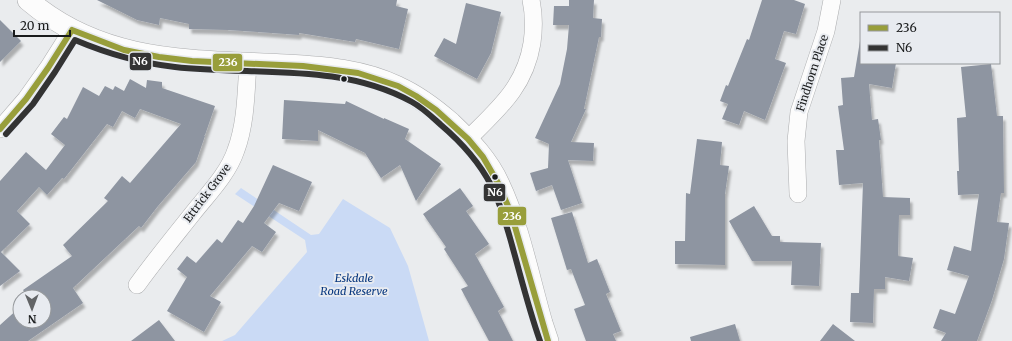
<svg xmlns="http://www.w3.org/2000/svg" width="1012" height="341" viewBox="0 0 1012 341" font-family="Merriweather,serif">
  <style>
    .green { fill: #cadaf5 }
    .building { fill: #8e95a1; filter: url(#shadow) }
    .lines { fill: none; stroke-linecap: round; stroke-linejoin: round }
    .minor-casing { stroke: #acadaf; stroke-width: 18 }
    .tertiary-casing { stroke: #acadaf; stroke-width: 22 }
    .minor { stroke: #fcfcfc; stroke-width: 17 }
    .tertiary { stroke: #fcfcfc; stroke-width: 21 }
    .bus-1-casing { stroke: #e8ebf0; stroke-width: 9 }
    .bus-2-casing { stroke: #e8ebf0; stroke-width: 9 }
    .bus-1 { stroke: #989e3b; stroke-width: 6 }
    .bus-2 { stroke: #333; stroke-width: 6 }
    .bus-dot { fill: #191b1c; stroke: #e8ebf0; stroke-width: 1.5 }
    .labels { text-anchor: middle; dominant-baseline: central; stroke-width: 4; stroke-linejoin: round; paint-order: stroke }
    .street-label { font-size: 11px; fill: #191b1c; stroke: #e8ebf0 }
    .park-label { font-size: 11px; font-style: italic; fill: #05357d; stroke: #e8ebf0 }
    .line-badge { stroke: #e8ebf0; stroke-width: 1.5 }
    .badge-label { font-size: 11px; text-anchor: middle; font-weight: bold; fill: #fff }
  </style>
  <defs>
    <filter id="shadow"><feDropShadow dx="2.5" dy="4.5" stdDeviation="1" flood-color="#0004"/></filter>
  </defs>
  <rect width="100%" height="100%" fill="#eaecee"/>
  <path class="green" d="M241,188L311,235L319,234L343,199L390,228L408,266L429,341H222L235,335L307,252L305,240L235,194Z"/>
  <path class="building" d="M97,0H397L396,6L408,9L399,49L356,39L355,42L299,33V35L228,30L189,29V24L160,18L159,25L137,20Z
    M569,0H594L593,18L602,19L601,37H599L584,109H586L571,142L594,143L593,161L568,160L582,203L561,210L552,185L536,191L530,173L548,168L549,144L535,138L560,84L567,49L569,25H553L554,6H569Z
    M762,0H794L805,4L796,34L784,31L775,59L786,63L765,120L744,111L739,125L722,119L728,104L720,101L726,85L728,86L747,39L749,40Z
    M466,3L501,12L491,53L477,79L434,56L444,38L456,44Z
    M0,20L21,41L0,62Z
    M860,41L861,63H896L892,88L869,84L872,120L878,119L881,140H879L883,197L910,198V215H899L898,256L913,258L909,281L885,277V289H874L873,323L850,322L851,293H859L863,183L839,185L836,150H844L838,106L843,105L841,78L854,77Z
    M991,64L997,116H1003L1004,193H1001L997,222L1009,223L1004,259L992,300L977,341H941L946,333L933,328L940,309L955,314L969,276L947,270L954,246L971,251L979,194L958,195L957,171H959L957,118L966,117L961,67Z
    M130,79L146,88L147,80L162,82V88L215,106L205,135H204L205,136L196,162L158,206L141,228L139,226L73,288L83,303L28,341H0V325L20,307V321H44V297H28L23,290L72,256L63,245L108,201L104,198L122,176L130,183L181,124L140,109L135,118L122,111L113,127L107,124L64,179L62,178L47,195L39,187L17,211L30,224L1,252L20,271L0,286V181L26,152L46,170L65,145L51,134L64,117L67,119L83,87L99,96L105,86L113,90L115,86L124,91Z
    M284,100L345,104L346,101L384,119V118L409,129L405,139L441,164L416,201L400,165L381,178L365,153L318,130V141L282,139Z
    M697,139L722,142L720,165L729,166L725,194V265L675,264V241H685L686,193L690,194Z
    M273,165L312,182L299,211L279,203L264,223L276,232L262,252L252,246L210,296L221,302L204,332L167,311L187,277L177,269L187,256L196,263L217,239L222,243L238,220L243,223L254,206Z
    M460,188L473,206L466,211L489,244L475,254L504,307L498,311L513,341H489L461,289L468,286L444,249L446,247L423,214Z
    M754,206L772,236H780V242L821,243L819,286L791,285L792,261H752L729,221Z
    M572,212L588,263L597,259L610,292L606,294L621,331L613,334L616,341H586L574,309L585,305L571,269L567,270L551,218Z
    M159,320L175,341H131Z
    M735,324L740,341H691L690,337Z
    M833,324L855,341H820Z"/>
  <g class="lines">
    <defs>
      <path id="minor" d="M0,129L26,99L48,68L72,30
        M468,139C498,109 525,87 532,43C534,29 534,14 531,0
        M798,194L796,141L799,112L826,31L832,0
        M137,285C155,260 174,237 193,213C208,194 228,174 236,150C246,123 246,92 248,63"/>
      <path id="tertiary" d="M28,0C104,65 193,60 286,65C324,67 363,70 398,87C418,96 435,109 451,123C470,141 488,160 499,184C519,226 529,278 542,323L548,341"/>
    </defs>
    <use href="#minor" class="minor-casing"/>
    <use href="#tertiary" class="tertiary-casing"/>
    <use href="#minor" class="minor"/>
    <use href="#tertiary" class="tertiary"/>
    <defs>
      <path id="bus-1" d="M72,30L124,50L159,57L192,61L303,66L358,73L398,86L416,96L436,110L468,139L483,157L498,183L511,213L548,341
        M0,129L26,99L48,68L72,30"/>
      <path id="bus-2" d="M6,134L33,104L55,72L75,40C108,54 139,63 175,67C253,76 340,62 412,102C423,108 432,117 441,125C461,142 479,162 491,185C500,202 505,221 510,238C520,273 528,307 540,341"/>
    </defs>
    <use href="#bus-1" class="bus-1-casing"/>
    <use href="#bus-2" class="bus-2-casing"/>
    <use href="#bus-1" class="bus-1"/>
    <use href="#bus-2" class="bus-2"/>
  </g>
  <g class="bus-dot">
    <circle cx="344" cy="79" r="3.5"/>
    <circle cx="495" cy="177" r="3.5"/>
  </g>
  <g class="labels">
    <g class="street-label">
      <text transform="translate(812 73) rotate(-72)">Findhorn Place</text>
      <text transform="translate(207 193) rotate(-53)">Ettrick Grove</text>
    </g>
    <g class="park-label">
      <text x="354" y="278">Eskdale<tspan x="354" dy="13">Road Reserve</tspan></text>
    </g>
  </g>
  <g class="line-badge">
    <rect x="129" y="52" width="23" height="19" rx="4" fill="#333"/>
    <rect x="212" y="53" width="31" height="19" rx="4" fill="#989e3b"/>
    <rect x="483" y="183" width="23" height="19" rx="4" fill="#333"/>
    <rect x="497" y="206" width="30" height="20" rx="4" fill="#989e3b"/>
  </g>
  <g class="badge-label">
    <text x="140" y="65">N6</text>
    <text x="228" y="66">236</text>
    <text x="495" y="196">N6</text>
    <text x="512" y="220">236</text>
  </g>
  <rect x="860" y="12" width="140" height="52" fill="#e8ebf0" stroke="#95989b"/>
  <rect x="868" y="25" width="20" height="6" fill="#989e3b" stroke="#95989b"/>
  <text x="896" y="32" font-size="12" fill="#191b1c">236</text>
  <rect x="868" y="45" width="20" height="6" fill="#333333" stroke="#95989b"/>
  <text x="896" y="52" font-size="12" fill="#191b1c">N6</text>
  <g transform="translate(32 309) rotate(179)"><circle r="19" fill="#e8ebf0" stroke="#95989b"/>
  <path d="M0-3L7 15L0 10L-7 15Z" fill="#626466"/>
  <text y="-6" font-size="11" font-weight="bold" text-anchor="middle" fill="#191b1c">N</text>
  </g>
  <path d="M14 30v6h56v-6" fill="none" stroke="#191b1c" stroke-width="2"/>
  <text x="20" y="30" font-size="12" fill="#191b1c" stroke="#e8ebf0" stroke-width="3" paint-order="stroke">20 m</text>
</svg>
